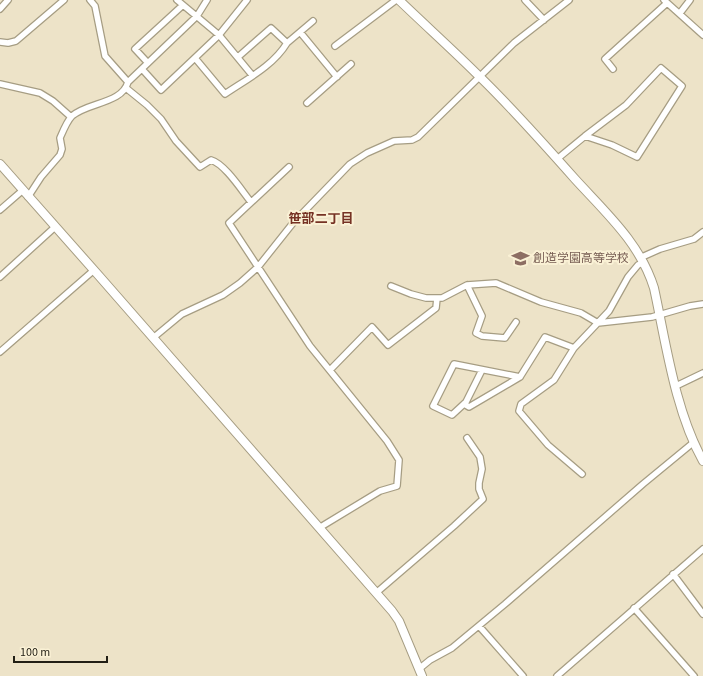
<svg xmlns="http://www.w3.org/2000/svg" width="703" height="676" viewBox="0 0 703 676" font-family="'Source Sans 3','Noto Sans JP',sans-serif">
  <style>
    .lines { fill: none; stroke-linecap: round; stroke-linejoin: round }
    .street-casing { stroke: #a69d83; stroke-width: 8 }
    .secondary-casing { stroke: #a69d83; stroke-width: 10 }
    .street { stroke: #fff; stroke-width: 5.5 }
    .secondary { stroke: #fff; stroke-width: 8 }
    .labels { text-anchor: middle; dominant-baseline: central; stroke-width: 4; stroke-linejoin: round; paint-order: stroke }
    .education-label { font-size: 12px; fill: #785e54; stroke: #faf1d5; text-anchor: start }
    .neighbourhood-label { font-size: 13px; font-weight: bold; fill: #763224; stroke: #faf1d5 }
  </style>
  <rect width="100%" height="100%" fill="#ede3c8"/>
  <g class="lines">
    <defs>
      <path id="street" d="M177,0L219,35L252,75
        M525,0L544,20
        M664,0L703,35
        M0,9L8,0
        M680,13L690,0
        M300,32L337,77
        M0,42L8,43L16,41L64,0
        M335,46L396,0
        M238,57L271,28L287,43L313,21
        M195,58L225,94C247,79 273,66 287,43
        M148,63L135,49L183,5
        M142,69L161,90L219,35L247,0
        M613,69L605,59L667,3
        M128,82L197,16L207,0
        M0,84L40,93L53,101L71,117
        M126,88L147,105L161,119L176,141L200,167L211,160C225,164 242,191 251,202
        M307,103L351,64
        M557,159L585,136L626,105L661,68L682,86L637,157L612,145L585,136
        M289,167L229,223L310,346L387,441L399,460L397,486L380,491L319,528
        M28,197L41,177L60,155L62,149L60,138C63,131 67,121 72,116C88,102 122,104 128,82L105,56L95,6L90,0
        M0,210L23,190
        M642,257L660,249L694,239L703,232
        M0,277L55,227
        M467,285L482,316L476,333L482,336L505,338L516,322
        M391,286L411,294L426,298H442L467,285L496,283L541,302L581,313L598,323L652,317L690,306L703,304
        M153,338L182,314L223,295L240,283L258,267L293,223L350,164L367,153L394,141L412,140L418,137L514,43L569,0
        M0,352L94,270
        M330,370L372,327L388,345L436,308L437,298
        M482,370L466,402L452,415L433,406L454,364L520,377L545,337L574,348
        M676,386L703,373
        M464,404L469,407L520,377
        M582,474L548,445L519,411L521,404L554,380L574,348L609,311L628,277L638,265L644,262
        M673,574L703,614
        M376,593L454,526L483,499L479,489V483L482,469L480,457L467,438
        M634,608L694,676
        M479,626L523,676
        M419,669L430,660L452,648L505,604L643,484L694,442
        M557,676L703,549"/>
      <path id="secondary" d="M399,0C426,26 454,51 480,77C513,109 544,144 575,179C606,213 640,243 654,288C666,343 675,411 703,461
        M0,164L100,277L392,611L399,621L422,676"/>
    </defs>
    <use href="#street" class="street-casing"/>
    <use href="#secondary" class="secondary-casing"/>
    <use href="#street" class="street"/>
    <use href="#secondary" class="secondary"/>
  </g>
  <defs>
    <symbol id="school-bare" viewBox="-9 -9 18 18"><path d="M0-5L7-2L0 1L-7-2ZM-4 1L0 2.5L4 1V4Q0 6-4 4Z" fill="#8d6e63" stroke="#faf1d5" stroke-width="2.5" paint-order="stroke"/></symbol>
  </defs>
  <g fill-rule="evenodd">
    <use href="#school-bare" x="508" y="246" width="25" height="25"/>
  </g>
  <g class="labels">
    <g class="education-label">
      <text x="533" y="258">創造学園高等学校</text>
    </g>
    <g class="neighbourhood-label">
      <text x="321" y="219">笹部二丁目</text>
    </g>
  </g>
  <path d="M14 656v6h93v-6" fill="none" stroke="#221f15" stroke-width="2"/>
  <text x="20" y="656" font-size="12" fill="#221f15" stroke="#faf1d5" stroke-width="3" paint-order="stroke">100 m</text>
</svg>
